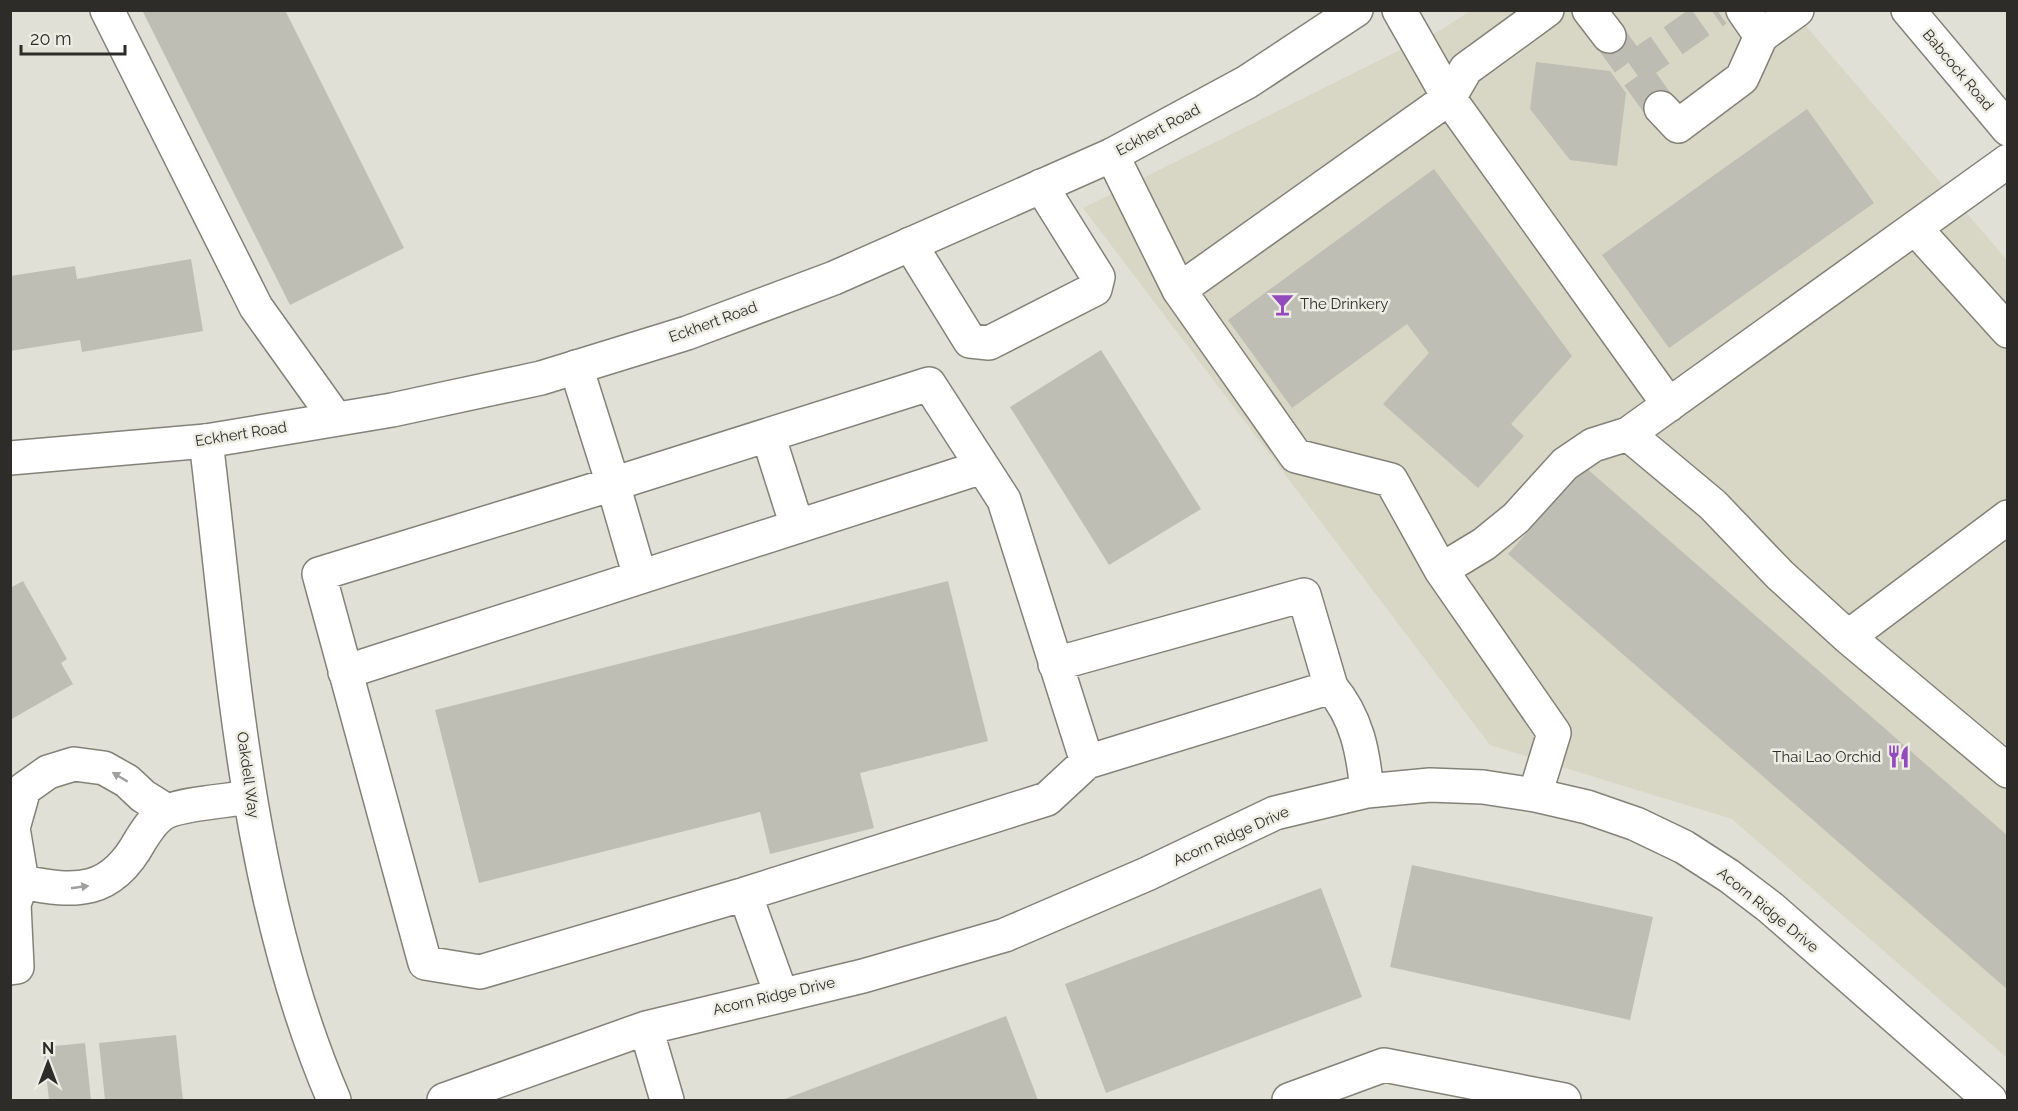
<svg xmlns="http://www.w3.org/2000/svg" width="2018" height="1111" viewBox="0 0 2018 1111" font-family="Raleway,sans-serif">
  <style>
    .built { fill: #d8d6c5 }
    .building { fill: #bfbeb5 }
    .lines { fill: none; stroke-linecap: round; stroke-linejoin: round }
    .minor-tunnel { stroke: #bdbcb3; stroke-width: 33; stroke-dasharray: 33 16; stroke-linecap: butt }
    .minor-casing { stroke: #838279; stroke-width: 36 }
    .major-casing { stroke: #838279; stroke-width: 36 }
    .minor { stroke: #fff; stroke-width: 33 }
    .major { stroke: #fff; stroke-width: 33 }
    .oneway { fill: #a0a09f }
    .labels { text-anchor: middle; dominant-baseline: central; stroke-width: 5; stroke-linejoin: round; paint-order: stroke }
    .street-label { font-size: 15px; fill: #2d2c29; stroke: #eeede3 }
    .poi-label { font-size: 15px; fill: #2d2c29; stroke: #eeede3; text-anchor: start }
  </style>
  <rect width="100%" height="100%" fill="#e1e0d6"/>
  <path class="built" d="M1470,11H1793L2007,260V1058L1732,819L1490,745L1083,208L1444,28Z"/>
  <path class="building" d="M142,10H285L404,248L290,305Z
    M1536,62L1610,71L1626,93L1617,166L1570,160L1530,109Z
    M1807,109L1874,203L1669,348L1602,255Z
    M1434,169L1572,356L1511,424L1524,436L1478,488L1383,404L1429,353L1407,324L1292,408L1228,320Z
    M191,259L203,331L82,352L80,340L10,351V276L75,266L77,279Z
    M1101,350L1201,509L1109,565L1010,407Z
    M1585,467L2008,836V990L1508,554Z
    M23,581L67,659L61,663L73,684L10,720V588Z
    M948,581L988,741L860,773L874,828L770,854L760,812L479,883L435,710Z
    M1412,865L1653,917L1630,1020L1390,967Z
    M1321,888L1362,997L1106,1093L1065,984Z
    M1006,1016L1038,1100H782Z
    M176,1035L183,1100H105L99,1043Z
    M85,1043L91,1100H49L43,1047Z"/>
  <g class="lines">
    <path class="minor-tunnel" d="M1609,36L1661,108
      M1633,69L1717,10"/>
    <defs>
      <path id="minor" d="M107,10L256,307L336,419
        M1399,10L1449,98L1466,69L1547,10
        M1589,10L1609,36
        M1743,10L1761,36L1797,10
        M1661,108L1678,126L1742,78L1761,36
        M1112,155L1179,290L1296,456L1391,480L1441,570L1554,733L1535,795
        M2008,161L1628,434L1713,505L1780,575L1848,637L2008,771
        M1915,228L2008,331
        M910,244L970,341L989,343L1095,289L1098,277L1041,186
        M1179,290L1449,98L1669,405
        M576,367L613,484L319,574L425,963L480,972L745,894L781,994
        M768,435L797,526
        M206,441C233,662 245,893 334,1100
        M1441,570L1484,544L1516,518L1565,464L1593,445L1628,434
        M640,577L613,484L929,384L1004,500L1087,762L1047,799L745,894
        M1848,637L2008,517
        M1055,664L1304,595L1331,687L1087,762
        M345,672L982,467
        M1331,687C1357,718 1363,751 1367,791
        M22,882C77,893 111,894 140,841C147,830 155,816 168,811C189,803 227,801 250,797
        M10,968L17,967L14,904L22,882L13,828L24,789L48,772L74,764L104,768L127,781L143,796L167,811
        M646,1028L667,1100
        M444,1100L646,1028L863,976L1005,935L1147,874L1275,813L1367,791L1430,785L1483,787L1535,795L1587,807L1636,824L1684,847L1729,876L1771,908L1990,1100
        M1289,1100L1384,1065L1564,1100"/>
      <path id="major" d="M1908,10L2008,129
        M10,458L206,441L392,410L541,378L687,333L834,278L1112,155L1247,82L1356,10"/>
    </defs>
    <use href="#minor" class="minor-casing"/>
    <use href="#major" class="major-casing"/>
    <use href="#minor" class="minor"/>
    <use href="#major" class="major"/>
  </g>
  <defs><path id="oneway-solid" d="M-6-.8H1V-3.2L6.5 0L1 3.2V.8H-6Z" transform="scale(1.5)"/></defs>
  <g class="oneway">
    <use href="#oneway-solid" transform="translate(120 777) rotate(-149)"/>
    <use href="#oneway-solid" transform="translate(80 887) rotate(-8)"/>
  </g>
  <defs>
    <symbol id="bar-bare" viewBox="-9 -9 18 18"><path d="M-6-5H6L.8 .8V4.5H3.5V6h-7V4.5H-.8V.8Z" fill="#934abd" stroke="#eeede3" stroke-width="2.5" paint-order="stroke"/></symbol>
    <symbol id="restaurant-bare" viewBox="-9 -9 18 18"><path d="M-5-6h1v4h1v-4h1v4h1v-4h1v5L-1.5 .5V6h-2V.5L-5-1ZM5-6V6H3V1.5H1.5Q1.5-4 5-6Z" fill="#934abd" stroke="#eeede3" stroke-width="2.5" paint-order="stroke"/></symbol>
  </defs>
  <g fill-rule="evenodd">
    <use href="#bar-bare" x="1266" y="288" width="33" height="33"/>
    <use href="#restaurant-bare" x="1882" y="740" width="33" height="33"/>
  </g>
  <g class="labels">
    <g class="street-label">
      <text transform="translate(1958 70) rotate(50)">Babcock Road</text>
      <text transform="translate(1158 130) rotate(-28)">Eckhert Road</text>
      <text transform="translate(713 322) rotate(-20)">Eckhert Road</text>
      <text transform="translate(241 434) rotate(-9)">Eckhert Road</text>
      <text transform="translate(248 775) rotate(82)">Oakdell Way</text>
      <text transform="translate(1231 836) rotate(-24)">Acorn Ridge Drive</text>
      <text transform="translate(1768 910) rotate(39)">Acorn Ridge Drive</text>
      <text transform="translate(774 996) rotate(-13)">Acorn Ridge Drive</text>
    </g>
    <g class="poi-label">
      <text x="1300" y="304">The Drinkery</text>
      <text x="1881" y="757" text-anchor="end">Thai Lao Orchid</text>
    </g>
  </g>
  <rect width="2018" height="1111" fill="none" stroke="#2d2c29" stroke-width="24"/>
  <g transform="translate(48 1063)" stroke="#eeede3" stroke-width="4.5" paint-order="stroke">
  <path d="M0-4.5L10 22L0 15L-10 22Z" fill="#2d2c29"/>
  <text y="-9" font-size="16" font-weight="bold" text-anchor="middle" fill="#2d2c29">N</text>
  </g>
  <path d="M21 45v9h104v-9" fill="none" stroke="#2d2c29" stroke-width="3"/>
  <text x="30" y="45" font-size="18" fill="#2d2c29" stroke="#eeede3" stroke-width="4.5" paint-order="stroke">20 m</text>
</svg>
